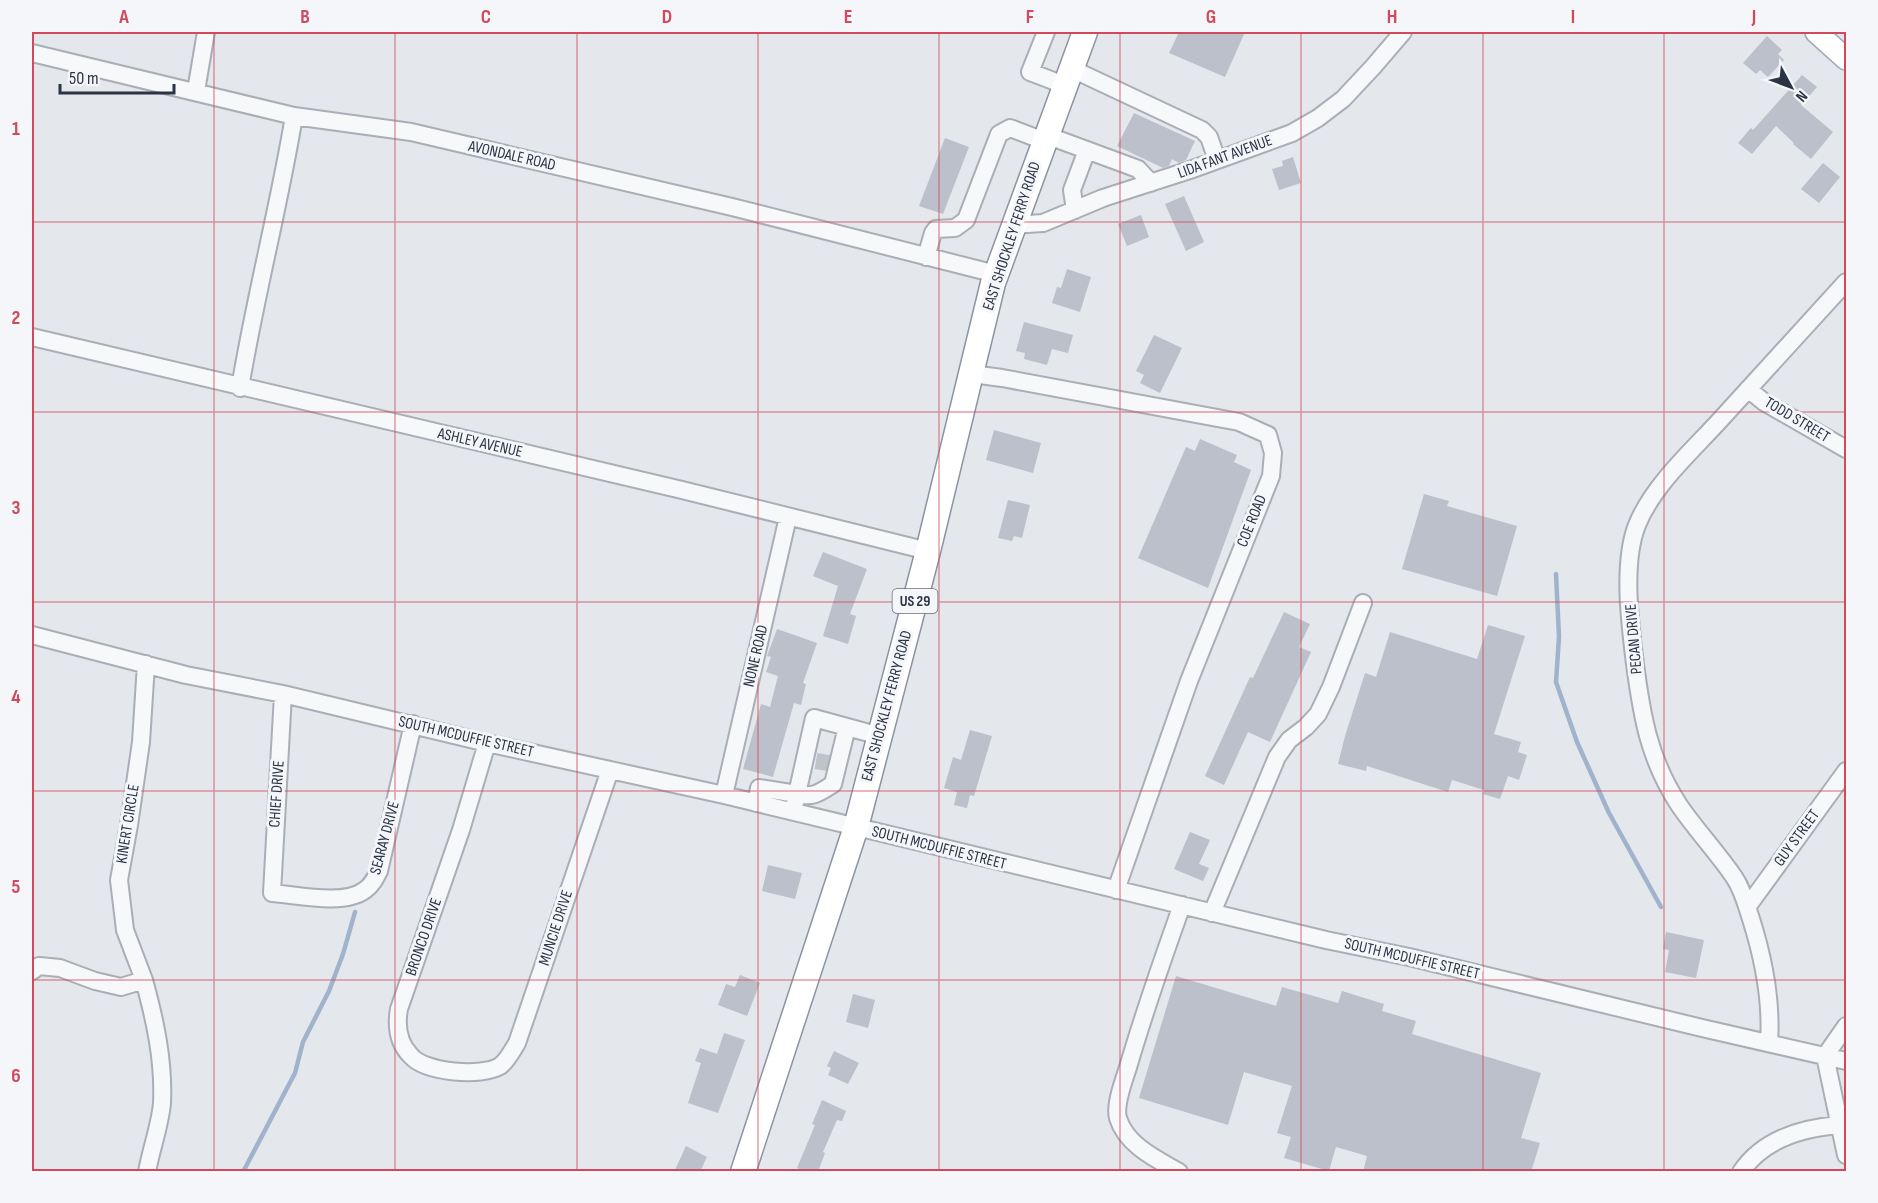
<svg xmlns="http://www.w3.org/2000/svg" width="1878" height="1203" viewBox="0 0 1878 1203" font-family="'Sofia Sans Condensed',sans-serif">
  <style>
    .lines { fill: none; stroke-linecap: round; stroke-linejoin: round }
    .stream { stroke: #9fb4cc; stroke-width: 4.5 }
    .building { fill: #bbc0ca }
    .minor-tunnel { stroke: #bfc3cb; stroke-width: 16; stroke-dasharray: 16 8; stroke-linecap: butt }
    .minor-casing { stroke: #a9aeb7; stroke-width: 20 }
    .major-casing { stroke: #a3abb8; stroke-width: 24 }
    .highway-casing { stroke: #8b94a3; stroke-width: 27 }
    .minor { stroke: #f7f8fa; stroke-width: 16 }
    .major { stroke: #fff; stroke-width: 21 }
    .highway { stroke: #fff; stroke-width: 24 }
    .grid { fill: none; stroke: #d1495b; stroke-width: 1.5; stroke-opacity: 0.55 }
    .labels { text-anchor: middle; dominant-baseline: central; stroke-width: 6; stroke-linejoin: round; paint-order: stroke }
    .shield { fill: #f4f6f9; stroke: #676e7b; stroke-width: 1.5 }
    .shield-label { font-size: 15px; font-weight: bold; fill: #2b3445 }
    .street-label { font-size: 16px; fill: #2b3445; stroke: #f4f6f9 }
    .neatline { fill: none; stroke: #d1495b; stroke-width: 2 }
    .grid-label { font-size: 20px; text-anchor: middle; font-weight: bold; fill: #d1495b }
  </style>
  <rect width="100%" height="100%" fill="#e4e7ec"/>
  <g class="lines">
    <path class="stream" d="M1556,574L1559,637L1556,682L1577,742L1609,813L1661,907
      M243,1172L295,1073L303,1042L329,991L343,954L355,912"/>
  </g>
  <path class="building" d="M1179,32H1245L1225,77L1169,53Z
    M1767,36L1782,50L1778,54L1784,60L1768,77L1760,70L1756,74L1743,63Z
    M1802,75L1817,87L1801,105L1833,132L1811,159L1793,144L1794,143L1776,126L1752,154L1738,143L1751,128L1753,130Z
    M1134,113L1195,141L1186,160L1179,163L1172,159L1169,166L1163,168L1117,146Z
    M945,138L969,147L943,214L919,206Z
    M1293,157L1301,183L1279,190L1272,169L1283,166L1282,161Z
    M1823,163L1840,177L1819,203L1801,189Z
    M1184,196L1204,242L1186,251L1165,204Z
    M1141,215L1149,237L1127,246L1118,224Z
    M1067,269L1091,277L1080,312L1052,303L1057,287L1061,288Z
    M1024,322L1073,335L1068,353L1052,349L1047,365L1024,359L1025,353L1016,351Z
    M1154,335L1182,348L1160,393L1140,383L1144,375L1136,371Z
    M994,430L1041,443L1033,473L986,460Z
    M1200,439L1237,455L1234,462L1251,470L1208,588L1138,558L1186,447L1195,451Z
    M1424,494L1449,501L1447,506L1517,526L1497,596L1402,569Z
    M1008,500L1030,505L1022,538L1014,536L1012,541L998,538Z
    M823,552L867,569L850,614L856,616L848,644L823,636L838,586L813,576Z
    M1284,612L1310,624L1299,647L1311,652L1270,742L1248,732L1224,785L1205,776L1250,677L1253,678Z
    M1488,625L1525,636L1494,734L1521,742L1518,752L1527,755L1519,780L1508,776L1500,799L1483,794L1484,790L1452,780L1448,792L1367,766L1366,771L1338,764L1345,736L1365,673L1376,677L1390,632L1477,659Z
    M777,629L817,643L803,683L806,684L801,705L794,703L773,777L743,769L761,704L770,707L778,676L766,672L771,657L767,656Z
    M970,730L992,736L974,796L970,795L967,808L954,805L957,792L944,788L953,757L961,760Z
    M1190,832L1210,840L1199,864L1209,868L1203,881L1174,869Z
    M768,865L802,873L795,899L762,891Z
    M1666,932L1704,940L1696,978L1665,972L1669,950L1663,949Z
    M740,975L760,983L747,1016L718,1005L726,984L735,987Z
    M1176,976L1276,1006L1282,987L1338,1003L1342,991L1384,1004L1382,1011L1416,1021L1412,1034L1541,1073L1521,1138L1540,1143L1531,1172H1363L1367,1156L1336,1147L1329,1171L1284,1158L1291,1137L1277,1133L1292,1086L1244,1072L1228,1125L1139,1098Z
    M853,994L875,1000L868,1028L846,1022Z
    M724,1033L745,1040L718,1113L688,1103L701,1063L695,1061L700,1048L717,1054Z
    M834,1051L859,1063L848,1084L828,1075L831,1068L827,1066Z
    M822,1100L846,1111L842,1121L837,1120L823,1152L825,1153L818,1172H807L797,1168L815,1125L812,1124Z
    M686,1146L707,1157L700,1172H674Z"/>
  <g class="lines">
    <path class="minor-tunnel" d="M816,761L834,764"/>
    <defs>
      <path id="minor" d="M1046,32L1030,72L1064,85
        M32,53L294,116L411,132L732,207L996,274
        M1070,68L1202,130L1209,137L1217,160
        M196,91L206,32
        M1046,135L1138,169L1151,183
        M1075,210L1072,190L1087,150
        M1013,225L1043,223L1103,198L1190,170L1292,133L1318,118L1343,99L1373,67L1403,32
        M926,257L933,233L936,229L955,228L966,220L999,134L1010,128L1044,141
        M32,337L682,490L928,551
        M972,374L1002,378L1239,422L1268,435L1273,453L1271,476L1189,681L1116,890
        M240,388C255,297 279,207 294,116
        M1748,389L1764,402L1846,449
        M32,635L186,675L283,694L487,743L724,795L1326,940L1409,957L1702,1028L1846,1061
        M283,694L272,893C298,895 344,906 365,890C372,885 375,879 379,871L413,724
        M847,727L833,784C819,793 813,798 797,794L814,718L880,736
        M487,743L461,830L399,1009C396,1026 398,1043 411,1056C426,1073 482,1077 500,1066C507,1061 512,1051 517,1043L610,770
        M724,795L788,517
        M756,803L759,788L797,794L795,803
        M1748,906L1846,771
        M1212,913L1277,757L1289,740L1306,727L1318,714L1331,687L1363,603
        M32,971L39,966L60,968L95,981L121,987L144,980C155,1020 164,1061 162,1103C160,1126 151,1149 147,1172
        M144,980L125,930L119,880L129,825L141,742L146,664
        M1769,1043C1772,1000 1764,960 1751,919C1746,904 1743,890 1734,877C1717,852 1696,830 1679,805C1649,759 1642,717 1635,664C1630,624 1622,563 1637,525C1653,485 1693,450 1721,419C1763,373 1805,327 1846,282
        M1825,1056L1846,1155
        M1825,1056L1846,1026
        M1179,1172C1156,1159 1126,1145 1118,1118C1114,1104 1125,1078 1129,1064C1145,1010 1163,958 1182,905
        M1741,1172C1763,1139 1802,1128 1839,1125"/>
      <path id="major" d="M1816,32L1846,59"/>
      <path id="highway" d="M743,1172L856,827L928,551L993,283L1085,32"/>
    </defs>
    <use href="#minor" class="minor-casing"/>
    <use href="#major" class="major-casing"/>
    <use href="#highway" class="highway-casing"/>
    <use href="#minor" class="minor"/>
    <use href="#major" class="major"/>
    <use href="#highway" class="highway"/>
  </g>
  <path class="grid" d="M214,32V1172M395,32V1172M577,32V1172M758,32V1172M939,32V1172M1120,32V1172M1301,32V1172M1483,32V1172M1664,32V1172M32,222H1846M32,412H1846M32,602H1846M32,791H1846M32,980H1846"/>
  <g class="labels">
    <rect class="shield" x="892.5" y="589" width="45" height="24" rx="4.5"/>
    <g class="shield-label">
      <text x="915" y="601">US 29</text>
    </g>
    <g class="street-label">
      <text transform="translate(512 156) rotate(13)">AVONDALE ROAD</text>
      <text transform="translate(1225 157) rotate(-20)">LIDA FANT AVENUE</text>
      <text transform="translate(1012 236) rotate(-72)">EAST SHOCKLEY FERRY ROAD</text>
      <text transform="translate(1797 420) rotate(31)">TODD STREET</text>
      <text transform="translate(480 443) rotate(13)">ASHLEY AVENUE</text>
      <text transform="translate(1252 521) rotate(-68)">COE ROAD</text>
      <text transform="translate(1634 639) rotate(-95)">PECAN DRIVE</text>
      <text transform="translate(756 656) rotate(-77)">NONE ROAD</text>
      <text transform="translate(887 706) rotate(-75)">EAST SHOCKLEY FERRY ROAD</text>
      <text transform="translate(466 737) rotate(13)">SOUTH MCDUFFIE STREET</text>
      <text transform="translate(277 794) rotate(-86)">CHIEF DRIVE</text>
      <text transform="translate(128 824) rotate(-81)">KINERT CIRCLE</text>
      <text transform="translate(385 838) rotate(-75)">SEARAY DRIVE</text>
      <text transform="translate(1797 838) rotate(-54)">GUY STREET</text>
      <text transform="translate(939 848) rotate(14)">SOUTH MCDUFFIE STREET</text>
      <text transform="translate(556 928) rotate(-72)">MUNCIE DRIVE</text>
      <text transform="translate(424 937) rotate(-71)">BRONCO DRIVE</text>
      <text transform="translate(1412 959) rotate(13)">SOUTH MCDUFFIE STREET</text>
    </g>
  </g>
  <rect width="1878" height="1203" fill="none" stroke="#f4f6f9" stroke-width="66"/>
  <g transform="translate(1791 87) rotate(131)" stroke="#f4f6f9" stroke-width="4.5" paint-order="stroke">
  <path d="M0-4.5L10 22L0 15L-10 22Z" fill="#2b3445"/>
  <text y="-9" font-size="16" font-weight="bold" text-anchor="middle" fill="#2b3445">N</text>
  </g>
  <path d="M60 84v9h114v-9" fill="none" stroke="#2b3445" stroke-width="3"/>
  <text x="69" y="84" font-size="18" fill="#2b3445" stroke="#f4f6f9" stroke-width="4.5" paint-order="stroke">50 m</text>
  <rect x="33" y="33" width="1812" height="1137" class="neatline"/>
  <g class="grid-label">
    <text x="124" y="23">A</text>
    <text x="305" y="23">B</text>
    <text x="486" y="23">C</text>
    <text x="667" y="23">D</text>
    <text x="848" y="23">E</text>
    <text x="1030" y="23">F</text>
    <text x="1211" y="23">G</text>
    <text x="1392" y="23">H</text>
    <text x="1573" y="23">I</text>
    <text x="1754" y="23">J</text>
    <text x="16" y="135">1</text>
    <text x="16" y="324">2</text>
    <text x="16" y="514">3</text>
    <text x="16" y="703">4</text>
    <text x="16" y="893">5</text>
    <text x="16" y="1082">6</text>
  </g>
</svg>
